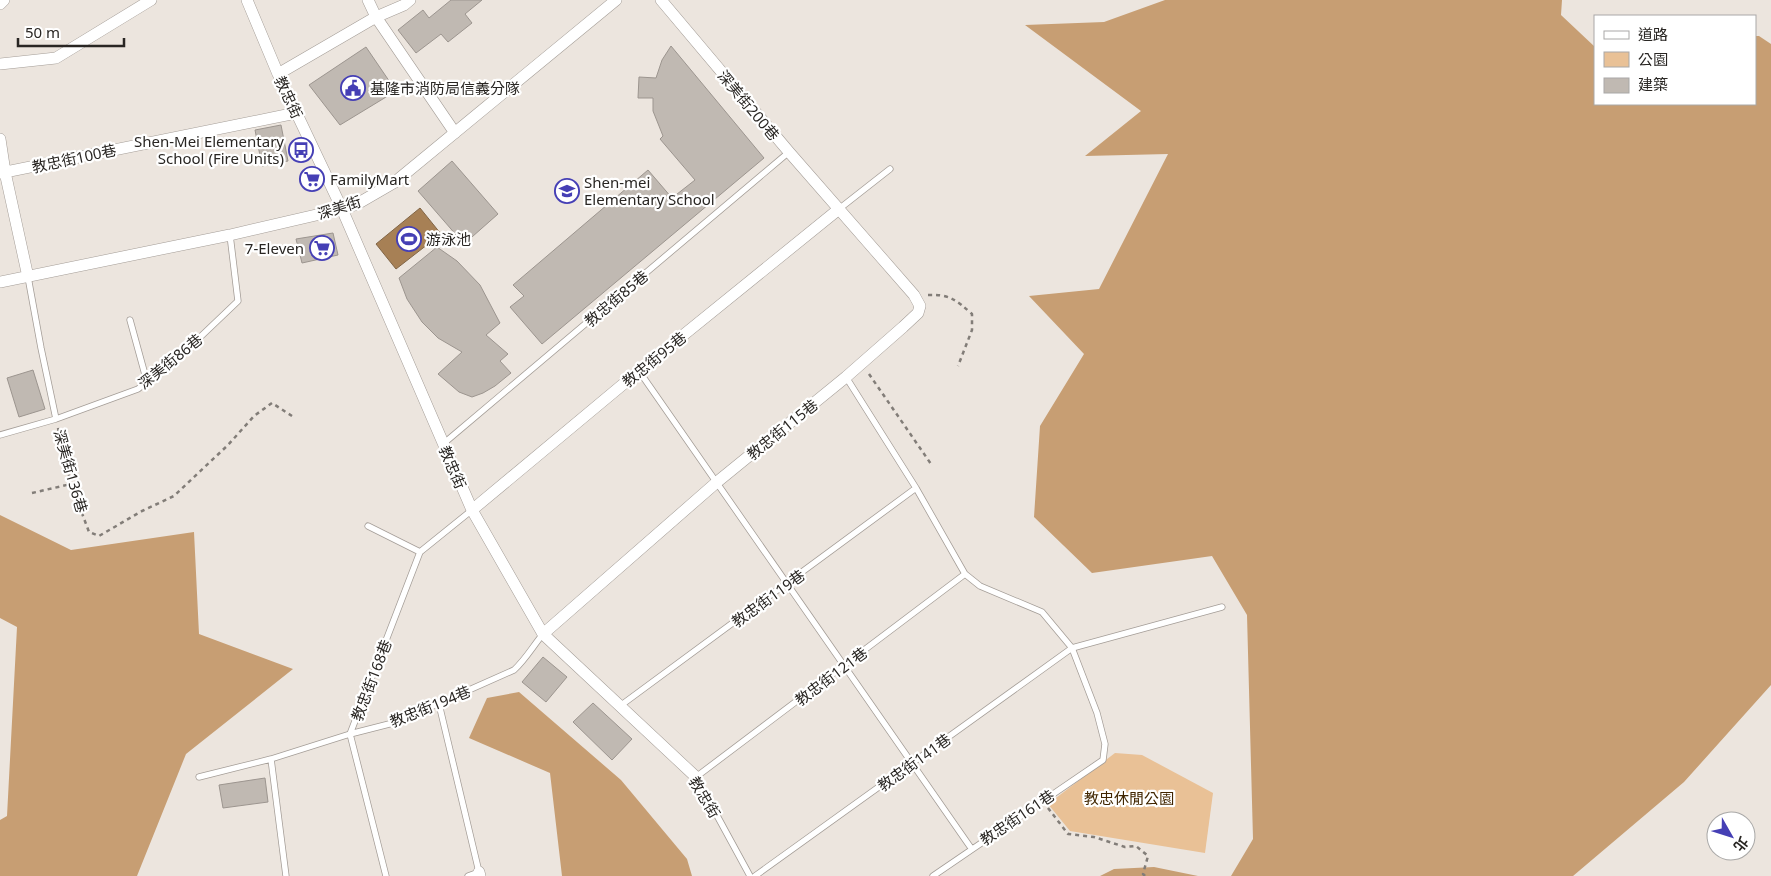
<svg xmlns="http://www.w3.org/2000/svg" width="1771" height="876" viewBox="0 0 1771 876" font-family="'Noto Sans','Noto Sans TC',sans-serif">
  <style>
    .green { fill: #e9c196 }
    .forest { fill: #c79e73 }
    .water { fill: #a78055; stroke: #816546 }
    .building { fill: #c0b9b2; stroke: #9c958f }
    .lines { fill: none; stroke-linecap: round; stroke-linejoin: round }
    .lane-casing { stroke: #a49d97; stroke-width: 7 }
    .street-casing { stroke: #a49d97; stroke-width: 12 }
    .path { stroke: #827d78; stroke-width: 2.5; stroke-dasharray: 4 4; stroke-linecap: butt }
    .lane { stroke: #fff; stroke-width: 5.5 }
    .street { stroke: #fff; stroke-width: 11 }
    .labels { text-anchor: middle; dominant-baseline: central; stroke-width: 4.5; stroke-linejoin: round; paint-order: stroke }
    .poi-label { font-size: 15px; fill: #292623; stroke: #fff; text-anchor: start }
    .street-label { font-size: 15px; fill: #292623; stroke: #fff }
    .park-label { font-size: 15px; fill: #412601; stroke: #fff }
  </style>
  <rect width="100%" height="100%" fill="#ece5de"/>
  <path class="green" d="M1115,753L1142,755L1213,793L1205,853L1070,831L1048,804Z"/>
  <path class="forest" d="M1165,0H1562L1561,15L1595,47V104H1755V36H1759L1771,44V685L1684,782L1573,876H1231L1253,839L1247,615L1212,556L1092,573L1034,517L1040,426L1084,354L1029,296L1099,289L1168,154L1085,156L1141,111L1025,25L1104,22Z
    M0,515L71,550L194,532L199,634L293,669L186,754L137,876H0V820L7,816L17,627L0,618Z
    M519,692L621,780L687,859L692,876H562L550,773L469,738L487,698Z
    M1154,867L1198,876H1100L1114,869Z"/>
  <path class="water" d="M420,208L441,234L396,269L376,244Z"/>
  <path class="building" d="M451,0H482L465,14L472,23L448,42L441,34L416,53L398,30L423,10L429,18Z
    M671,46L764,158L542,344L510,307L524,296L513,285L648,170L672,198L695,180L660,139L663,136L653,111V98H638L639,77L656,78L662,60Z
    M366,47L396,91L340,125L309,85Z
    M281,125L288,161L262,166L255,130Z
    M452,161L498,214L464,244L418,191Z
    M333,233L338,255L302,263L296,239Z
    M437,247L457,261L480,285L500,323L486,335L508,354L500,361L511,373L495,386L483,393L472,397L459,392L438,374L462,352L438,338L422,322L407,299L399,278Z
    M33,370L45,409L19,417L7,378Z
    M543,657L567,677L546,702L522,682Z
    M593,703L632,739L612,760L573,722Z
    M265,778L268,802L223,808L219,785Z"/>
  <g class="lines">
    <defs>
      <path id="lane" d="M839,209L890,169
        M28,277L41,348L56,419
        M130,320L147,382
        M639,371L971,848
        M846,377L916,488L965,574L980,586L1042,612L1072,648L1097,713L1105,744L1103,760L933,876
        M0,435L56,419L138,389L196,341L238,301L230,235
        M443,444L789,152
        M368,526L420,552
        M439,704L479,872L468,876
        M620,706L916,488
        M271,759L350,734L397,722L514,670C526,659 533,646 543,634
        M199,777L271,759L286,876
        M386,876L350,734L420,552L472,510
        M750,876L696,777L965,574
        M755,876L1072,648L1222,607"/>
      <path id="street" d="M247,0L278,74L342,209L472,510L543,634L696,777
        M368,0L376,17L455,133
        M0,4L4,0
        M0,64L56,58L151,0
        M278,74L376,17L404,5L410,0
        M0,139L5,172L28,277
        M0,173L296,113
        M0,282L230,235L342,209L357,204L395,182L616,0
        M472,510L639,371L839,209
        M543,634L717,482L846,377L903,327L918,313L920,306L914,295L789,152L661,0
        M479,872L480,876"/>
    </defs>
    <use href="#lane" class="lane-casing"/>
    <use href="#street" class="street-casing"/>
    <path class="path" d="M928,295C950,294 956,300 972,314V330L958,366
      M869,374L931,464
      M58,428L71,484L89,532L99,536L142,511L174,496L228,445L254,416L272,403L292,416
      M32,493L71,484
      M1048,808L1068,834L1094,837L1125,847L1136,846L1148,856L1143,874L1145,876"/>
    <use href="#lane" class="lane"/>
    <use href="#street" class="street"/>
  </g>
  <defs>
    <symbol id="civic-ring" viewBox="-11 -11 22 22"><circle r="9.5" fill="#fff" stroke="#453fb5" stroke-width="1.5"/><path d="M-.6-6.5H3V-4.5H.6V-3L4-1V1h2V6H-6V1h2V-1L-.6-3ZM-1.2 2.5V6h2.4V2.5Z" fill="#453fb5"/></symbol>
    <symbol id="bus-ring" viewBox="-11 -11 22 22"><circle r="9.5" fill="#fff" stroke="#453fb5" stroke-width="1.5"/><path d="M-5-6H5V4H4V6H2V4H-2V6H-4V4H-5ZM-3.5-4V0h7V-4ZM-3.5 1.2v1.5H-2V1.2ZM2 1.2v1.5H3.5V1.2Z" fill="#453fb5"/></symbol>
    <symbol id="supermarket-ring" viewBox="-11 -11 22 22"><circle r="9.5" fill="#fff" stroke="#453fb5" stroke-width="1.5"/><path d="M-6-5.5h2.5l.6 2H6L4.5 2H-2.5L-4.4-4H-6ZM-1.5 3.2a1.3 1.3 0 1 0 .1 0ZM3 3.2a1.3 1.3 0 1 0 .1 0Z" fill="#453fb5"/></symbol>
    <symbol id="school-ring" viewBox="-11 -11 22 22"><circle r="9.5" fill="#fff" stroke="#453fb5" stroke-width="1.5"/><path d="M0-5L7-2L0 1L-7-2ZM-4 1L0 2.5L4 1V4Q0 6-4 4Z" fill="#453fb5"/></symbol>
    <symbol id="stadium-ring" viewBox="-11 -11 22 22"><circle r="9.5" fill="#fff" stroke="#453fb5" stroke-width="1.5"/><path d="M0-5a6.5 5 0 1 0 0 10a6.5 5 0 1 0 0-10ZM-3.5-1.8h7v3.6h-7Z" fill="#453fb5"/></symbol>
  </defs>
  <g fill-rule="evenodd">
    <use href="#civic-ring" x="339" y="74" width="28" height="28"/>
    <use href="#bus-ring" x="287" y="136" width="28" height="28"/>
    <use href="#supermarket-ring" x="298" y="165" width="28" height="28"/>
    <use href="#school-ring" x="553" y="177" width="28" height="28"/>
    <use href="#stadium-ring" x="395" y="225" width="28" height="28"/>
    <use href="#supermarket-ring" x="308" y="234" width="28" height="28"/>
  </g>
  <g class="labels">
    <g class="poi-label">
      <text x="370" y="88">基隆市消防局信義分隊</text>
      <text x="284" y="141" text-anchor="end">Shen-Mei Elementary<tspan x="284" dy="17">School (Fire Units)</tspan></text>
      <text x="330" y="179">FamilyMart</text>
      <text x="584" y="182">Shen-mei<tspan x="584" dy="17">Elementary School</tspan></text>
      <text x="426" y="239">游泳池</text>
      <text x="304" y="248" text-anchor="end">7-Eleven</text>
    </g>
    <g class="street-label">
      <text transform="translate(289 97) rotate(65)">教忠街</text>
      <text transform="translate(749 105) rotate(50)">深美街200巷</text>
      <text transform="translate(74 158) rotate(-12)">教忠街100巷</text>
      <text transform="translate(339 207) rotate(-18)">深美街</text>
      <text transform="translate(616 298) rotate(-40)">教忠街85巷</text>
      <text transform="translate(654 359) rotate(-39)">教忠街95巷</text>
      <text transform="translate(170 361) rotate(-39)">深美街86巷</text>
      <text transform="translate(782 429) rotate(-39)">教忠街115巷</text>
      <text transform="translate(453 467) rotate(67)">教忠街</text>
      <text transform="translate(71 471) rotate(74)">深美街136巷</text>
      <text transform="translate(768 598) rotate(-36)">教忠街119巷</text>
      <text transform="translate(831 676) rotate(-37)">教忠街121巷</text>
      <text transform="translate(371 680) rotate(-69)">教忠街168巷</text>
      <text transform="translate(430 706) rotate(-22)">教忠街194巷</text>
      <text transform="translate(914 762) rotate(-36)">教忠街141巷</text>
      <text transform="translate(705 797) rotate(59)">教忠街</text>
      <text transform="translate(1017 817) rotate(-34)">教忠街161巷</text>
    </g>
    <g class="park-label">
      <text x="1129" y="798">教忠休閒公園</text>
    </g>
  </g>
  <rect x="1594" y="15" width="162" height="90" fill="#ffffff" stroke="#a9a8a7"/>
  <rect x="1604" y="31" width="25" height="8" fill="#ffffff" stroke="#a9a8a7"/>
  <text x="1638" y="40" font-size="15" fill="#292623">道路</text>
  <rect x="1604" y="52" width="25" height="15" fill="#e9c196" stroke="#a9a8a7"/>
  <text x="1638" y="65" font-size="15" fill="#292623">公園</text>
  <rect x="1604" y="78" width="25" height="15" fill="#c0b9b2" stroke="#a9a8a7"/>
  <text x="1638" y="90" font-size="15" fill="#292623">建築</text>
  <g transform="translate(1731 836) rotate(129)"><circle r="24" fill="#ffffff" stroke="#a9a8a7"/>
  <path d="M0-4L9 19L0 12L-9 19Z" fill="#453fb5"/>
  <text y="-8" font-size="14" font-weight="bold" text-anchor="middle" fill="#292623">北</text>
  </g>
  <path d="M18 38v8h106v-8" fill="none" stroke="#292623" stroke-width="2.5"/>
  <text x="25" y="38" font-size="15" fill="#292623" stroke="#ffffff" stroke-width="4" paint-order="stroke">50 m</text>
</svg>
